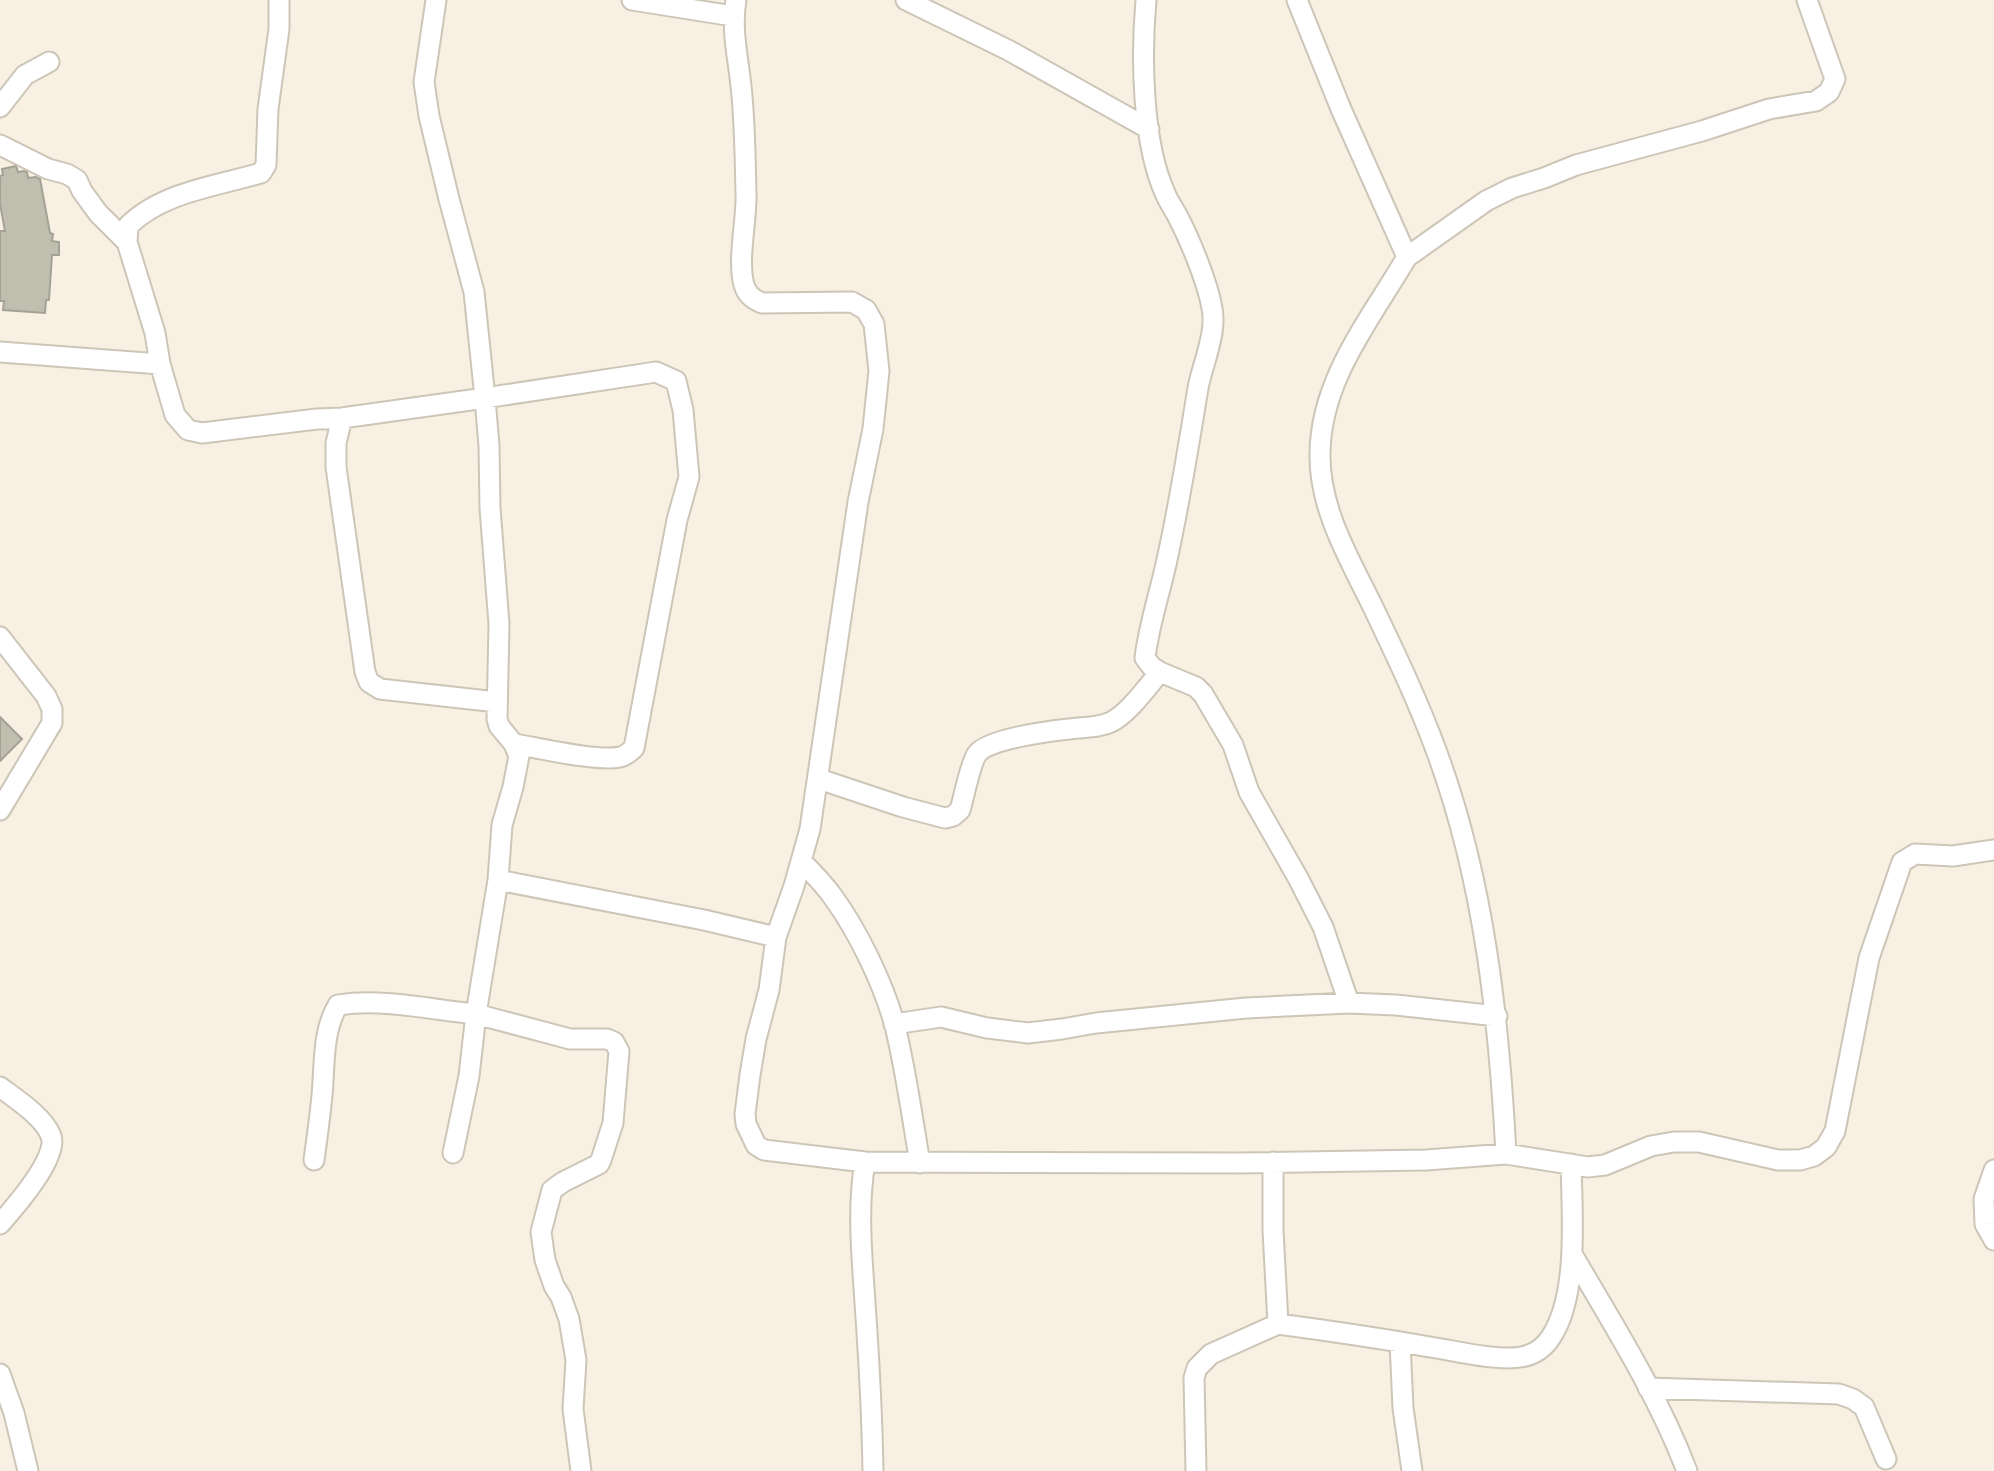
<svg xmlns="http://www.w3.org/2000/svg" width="1994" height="1471" viewBox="0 0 1994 1471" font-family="'Work Sans',sans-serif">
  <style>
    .building { fill: #bfbeaf; stroke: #a3a294; stroke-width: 2 }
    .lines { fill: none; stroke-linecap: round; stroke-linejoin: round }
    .minor-casing { stroke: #cdc6b8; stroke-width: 23 }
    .minor { stroke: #fff; stroke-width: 19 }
  </style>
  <rect width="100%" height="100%" fill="#f8f0e2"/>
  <path class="building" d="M16,166L18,172L24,171L27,172L28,178L36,177L40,179L50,233L53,234L52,241L59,242V255H52L49,300H46L45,313L3,310L4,301H0V231H5L0,204V176L3,175L2,169Z
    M0,717L22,739L0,761Z"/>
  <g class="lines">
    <defs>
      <path id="minor" d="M632,0L733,16
        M736,0C731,29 738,57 741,86C745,121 745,158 746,193C747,221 737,259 744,285C747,295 753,299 762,303L852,302L866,310L874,324L879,371L873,429L858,502L810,829L794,886L776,937L769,990L756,1039L750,1075L745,1114L746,1124L756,1145L764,1150L865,1162
        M906,0L1008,50L1149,129
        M1146,0C1141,56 1142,142 1165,193C1168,201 1174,209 1178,217C1190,240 1214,296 1213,321C1213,342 1202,367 1198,388C1189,444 1180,500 1168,555C1161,590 1149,623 1145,658L1152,667L1160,672L1196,687L1203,694L1233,745L1249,792L1298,878L1323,927L1349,1003L1396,1005L1497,1016
        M1297,0L1341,109L1407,257C1370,320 1319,381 1320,457C1320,510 1350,560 1372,605C1395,653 1418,701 1436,750C1484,879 1499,1018 1506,1154
        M0,107L25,75L49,62
        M0,145L48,169L67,174L77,180L82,191L98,213L127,242
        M1407,257L1486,201L1512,188L1544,178L1576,165L1702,131L1769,109L1816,101L1829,92L1835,79L1807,0
        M0,352L160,364L175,415L188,430L202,433L317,419L342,418L485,398L474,292L449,199L429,116L424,82L436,0
        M160,364L155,333L127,242L128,226C162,192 217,186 261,173L266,165L268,109L279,29V0
        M342,418L336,443V467L365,672L369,682L380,689L497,702
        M0,637L46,696L52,709V723L0,810
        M819,779L903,807L945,818L953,816L960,810C964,797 970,764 977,754C987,739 1050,731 1069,729C1083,727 1099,728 1111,722C1128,714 1147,687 1160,672
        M801,861C812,872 824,884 833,897C858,931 884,985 895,1026C906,1071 912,1117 920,1163
        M498,880L704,920L776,937
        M894,1024L941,1017L987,1028L1028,1033L1062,1029L1096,1023L1246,1008L1349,1003
        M0,1087C16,1099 44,1117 51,1136C59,1157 14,1208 0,1224
        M453,1153L469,1076L476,1014L570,1039H607L614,1042L619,1051L613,1123L601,1160L599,1164L563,1182L552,1190L541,1232L545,1260L554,1286L561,1297L569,1319L576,1360L573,1409L581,1471
        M314,1160C317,1138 320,1117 322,1095C325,1064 322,1032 338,1005C384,998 431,1010 476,1014L498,880L502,825L513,787L519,756L514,744L499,726L497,719L499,624L490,508L489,446L485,398L656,372L676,381L683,410L689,477L677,520L634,748C629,752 626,756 620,757C598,762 539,748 514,744
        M1273,1162V1230L1278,1324C1331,1331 1384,1339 1436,1348C1460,1352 1498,1361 1521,1357C1533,1355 1544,1348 1551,1337C1579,1295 1572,1213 1571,1164
        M1994,1170L1984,1199L1985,1224L1994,1240
        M1572,1254C1613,1324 1658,1395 1687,1471
        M1400,1342L1403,1408L1412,1471
        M0,1374L14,1413L28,1471
        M1648,1388L1839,1394L1853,1399L1864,1407L1886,1459
        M873,1471C872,1415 869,1359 865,1303C862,1256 857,1209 865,1162L1239,1163L1426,1160L1506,1154L1588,1167L1605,1165L1651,1146L1674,1142H1699L1778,1160H1800L1814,1156L1826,1147L1835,1131L1869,958L1902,862L1915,854L1953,856L1994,850
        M1196,1471L1194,1378L1197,1368L1211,1354L1278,1324"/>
    </defs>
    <use href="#minor" class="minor-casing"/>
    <use href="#minor" class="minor"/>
  </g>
</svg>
